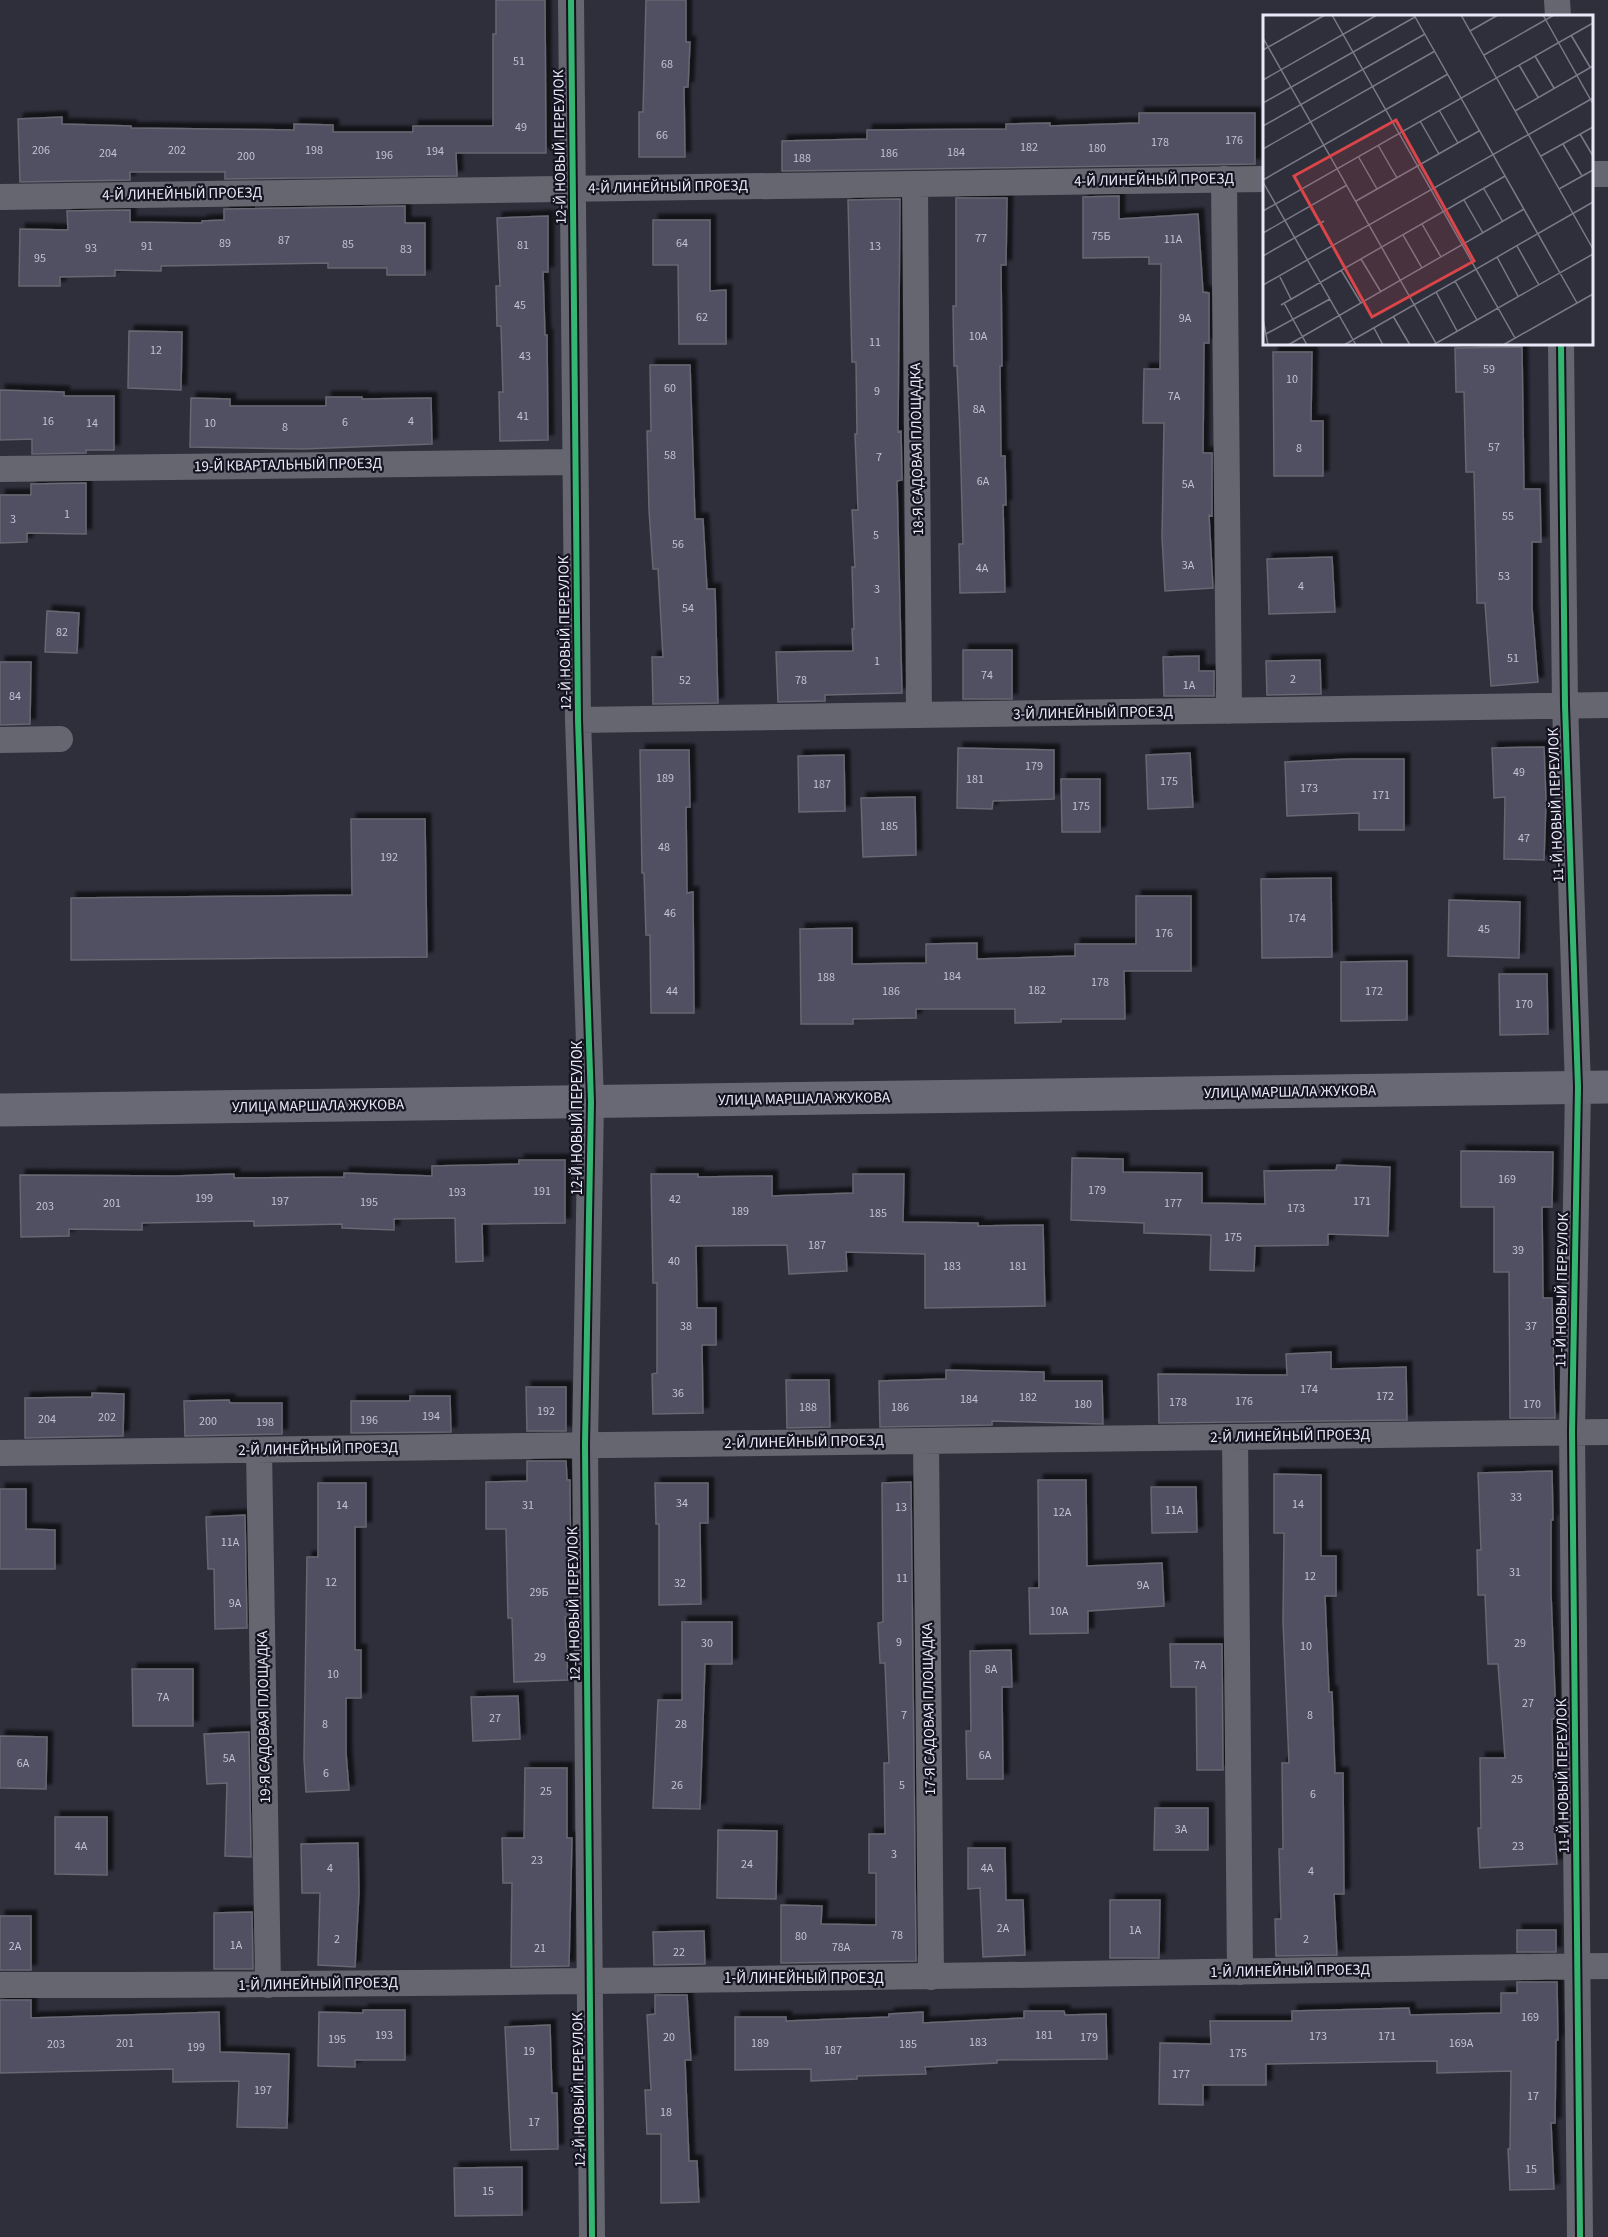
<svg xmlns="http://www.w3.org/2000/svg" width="1608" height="2237" viewBox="0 0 1608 2237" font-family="'Source Sans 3',sans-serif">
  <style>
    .building { fill: #514f62; stroke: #676772; stroke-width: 1.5; filter: url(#shadow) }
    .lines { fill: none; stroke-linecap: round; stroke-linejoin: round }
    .street { stroke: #666671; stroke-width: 26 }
    .secondary { stroke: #696976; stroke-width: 33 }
    .cycleway-casing { stroke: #14131f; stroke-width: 10 }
    .cycleway { stroke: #33b770; stroke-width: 6 }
    .labels { text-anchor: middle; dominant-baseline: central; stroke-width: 4.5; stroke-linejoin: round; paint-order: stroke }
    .number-label { font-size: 12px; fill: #c3c2d4 }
    .street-label { font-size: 15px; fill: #e9e9fa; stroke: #14131f }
    .inset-road { fill: none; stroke: #797988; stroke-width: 1.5 }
    .view { fill: #d94548; fill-opacity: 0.15; stroke: #d94548; stroke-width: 3 }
    .inset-edge { fill: none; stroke: #e9e9fa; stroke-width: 3 }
  </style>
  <defs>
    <filter id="shadow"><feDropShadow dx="5.5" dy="-5.5" stdDeviation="1.5" flood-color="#0009"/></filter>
  </defs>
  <rect width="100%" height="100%" fill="#2f2f3c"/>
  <path class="building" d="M496,0H545L546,153H456L457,176L225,179V172H130V180L20,182L18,119L62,117V124L131,126V128L294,130V124L333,125V132H413V126H493V34H496Z
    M646,0H686V42H690L688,87H684L685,157H639V112H643Z
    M1139,113H1255V164L782,171V141L867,139V130L1006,129V124L1050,123V126L1139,123Z
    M1119,196V219L1198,214L1203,292L1209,293V343H1204L1203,453H1212V516L1209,515L1213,588L1165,591L1162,537L1164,423H1143L1144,369H1160L1161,264H1149V257L1083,258V197Z
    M956,198H1007L1006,265H1001L1002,366H1000L1001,456H1005L1006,505H1003L1005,592L960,593L959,544H963L960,434L957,366H954L953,306H956Z
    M900,199L898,432L901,431L902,480L897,481L902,693L825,695V701L778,702L776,652L853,651L852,629H854L852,567H855L852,510H858L855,434H857L856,362H852L848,200Z
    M405,206V223H425V275H387V268H328V263L161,266V271L115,270V276L60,277V286H19L20,229L68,230L67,211L130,210V222L202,223V221L224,220V209Z
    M548,216V272H543L545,335H547L548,440L500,441L499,392H503L501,326H497L496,286H500L497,218Z
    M653,220H710V291L726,290V344H679L678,265H653Z
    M129,331L182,332L181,390L128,388Z
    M1522,347L1524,489H1540L1541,542H1532V608L1538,682L1491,686L1485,603H1477L1474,472H1466L1464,392H1456L1455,348Z
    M1273,352H1312L1311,421H1323V476H1274Z
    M650,365H690L695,519H703L707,589H715L718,703L653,704L652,657H663L658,569H653L649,510L647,431H651Z
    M0,390L64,392V396H114V450H86V453L32,454V439L0,440Z
    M326,397H362V399L431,398L432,444L303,449L190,447L191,398L230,399V406H326Z
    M86,483V534L27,533V542L0,543V495H31V484Z
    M1332,557L1335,612L1269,614L1267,559Z
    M47,611L79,613L77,653L45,652Z
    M963,650H1012V699H963Z
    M1199,656V671H1214V696H1164L1163,657Z
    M1320,660L1321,694L1267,695L1266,661Z
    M0,662H31L30,724L0,725Z
    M1544,747L1546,801L1544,860L1504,859L1505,797L1494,798L1492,748Z
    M958,748L1054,750V799L993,801L992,809L957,808Z
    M640,750H689L690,807H686L687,893L693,892L694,1013H651L650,935H646L644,873H642Z
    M1190,753L1193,807L1148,809L1146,755Z
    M844,755L845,811L799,812L798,756Z
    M1349,759H1404V830H1359V813L1287,816L1285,762Z
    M1061,779H1100V832H1062Z
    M915,797L916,855L863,857L861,798Z
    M351,819H425L427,957L71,960V898L352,895Z
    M1331,878L1332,957L1262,958L1261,879Z
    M1136,896H1191V971H1124L1125,1019H1061V1022L1015,1023V1009H916V1018L853,1019V1024H801L800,929L852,928V964L926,963V944L977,943V959L1075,956V944H1136Z
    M1449,900L1520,902L1519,958L1448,956Z
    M1407,961V1020L1341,1021V962Z
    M1499,974H1547L1548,1034L1500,1035Z
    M1461,1151L1553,1152L1552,1207H1542L1543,1298H1552L1555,1418H1510L1509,1272H1494V1207H1461Z
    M1072,1158L1123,1159V1172L1202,1173V1203L1265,1204L1264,1171L1336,1170L1337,1165L1390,1167L1388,1236L1328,1234V1245L1255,1246L1254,1271L1210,1270L1211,1235L1144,1233V1223L1071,1220Z
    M519,1160H565V1223L482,1224L483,1261L456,1262L455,1218L394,1219V1230L342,1228V1224L254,1226V1221L142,1223V1230L69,1229V1236L21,1237L20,1175L174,1176L234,1174V1178L344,1177V1173L432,1176V1166L519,1164Z
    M651,1174H698V1177L772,1176V1196L853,1193V1174H904L903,1222L978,1223V1226L1043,1225L1045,1306L925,1308V1254L846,1252L847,1271L789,1274L787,1245L696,1246L697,1308H716V1345H702L703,1413L653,1414L652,1374L657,1373V1283H653Z
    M1331,1352V1369L1406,1367L1407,1420L1159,1423L1158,1374L1287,1375L1286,1354Z
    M946,1370L1044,1372V1381H1102L1103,1424L992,1421V1425L880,1427L879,1381L946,1379Z
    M786,1380H829L830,1427L787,1428Z
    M526,1387H566V1431H527Z
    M92,1393L124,1394L123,1436L25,1438V1398L92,1397Z
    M410,1396H450L451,1432L351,1433V1401H410Z
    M229,1400L230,1403H282V1434L185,1436L184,1401Z
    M527,1461H566L567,1480H570L571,1617H565L568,1680L514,1682L512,1618H508L506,1529H486V1482L527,1481Z
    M1552,1471L1553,1520H1551V1594L1556,1718L1552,1719L1554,1824L1557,1864L1480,1868L1478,1828H1481L1480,1758H1505L1498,1664H1488L1485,1595H1478L1477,1550H1481L1478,1473Z
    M1274,1474L1321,1475V1556H1336V1596H1325L1329,1692H1332L1335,1773H1343L1344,1894H1334L1337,1955L1276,1956L1275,1919H1281L1279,1849H1283L1282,1763H1289L1283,1622L1284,1533H1274Z
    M1038,1480H1086L1087,1566L1162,1563L1164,1606L1088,1611V1633L1030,1634L1029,1588H1039Z
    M911,1482L916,1961L781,1963V1905L822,1906L821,1924L876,1925V1873H869V1834H885L884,1763H889L885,1663H880L878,1623L883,1622L882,1483Z
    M318,1483H366V1527H355V1650H361V1698H346V1753L349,1790L306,1792L304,1759L307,1557H318Z
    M655,1483H708V1523H700L701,1604L659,1605V1524H656Z
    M1151,1487H1196L1197,1532L1152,1533Z
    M0,1489H26V1529L55,1530V1569H0Z
    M245,1515L247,1628L215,1629L214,1569H208L206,1517Z
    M682,1622H732V1664H705L700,1809L653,1808L658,1700H682Z
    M1170,1644H1222L1223,1770H1197L1196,1687H1171Z
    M1011,1650L1012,1687H1002L1003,1779H967L966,1731H971L970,1651Z
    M132,1669H193V1726H133Z
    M518,1696L520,1739L473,1741L471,1697Z
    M249,1732L251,1857L225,1856L227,1783L207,1784L204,1734Z
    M0,1736L47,1737L46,1789L0,1788Z
    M525,1768H567V1838H572L569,1966L511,1967L512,1883H503L502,1838H524Z
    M1155,1808H1208V1850H1154Z
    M55,1817H107V1875L55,1874Z
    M718,1830L777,1831L776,1899L717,1898Z
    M358,1843L359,1892L355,1967L318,1965L320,1893H302L301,1844Z
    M968,1848H1005L1006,1900H1023L1025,1955L983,1957L980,1888L968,1889Z
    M1110,1900H1160L1159,1958H1110Z
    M252,1912L253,1969H214V1913Z
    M0,1916H31V1970H0Z
    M1517,1930H1556V1952H1517Z
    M704,1931L705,1964L654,1965L653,1932Z
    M1517,1982H1557L1558,2040H1556L1555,2123H1551L1554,2189L1510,2190L1508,2149H1510L1511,2071L1437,2073V2061L1266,2064V2085H1203V2105L1159,2104L1160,2043L1211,2044L1210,2021H1292V2011L1409,2008L1410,2015L1501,2013V1993H1517Z
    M655,1995H687L691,2060H685L689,2161H697L699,2202L661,2203V2134H647L645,2090H651L647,2015L655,2014Z
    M0,2000H31V2018L219,2012L220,2052L289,2054L287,2128L237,2127L239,2081L173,2082V2069L0,2073Z
    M363,2010H405V2060H355V2067L318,2066L319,2012L363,2013Z
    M1024,2011H1064L1065,2015L1106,2014L1107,2059L997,2060V2063L925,2067L926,2074L857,2076V2079L811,2081V2069L735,2070V2017H786V2021L889,2017V2014L923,2012V2023L1024,2018Z
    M550,2025L552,2093H557L558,2149L511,2150L505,2027Z
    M522,2167V2215L455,2216L454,2168Z"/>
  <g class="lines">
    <path class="street" d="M571,0L578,720L591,1102L585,1445L592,2237
      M1557,0L1558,16
      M1592,174H1608
      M1224,179L1229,711
      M915,184L919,715
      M0,197L1264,179
      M1561,344L1565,705L1578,1087L1572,1432L1580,2237
      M0,469L575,462
      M578,720L1608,705
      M0,740L60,739
      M1235,1437L1240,1972
      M926,1441L931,1977
      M259,1450L268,1985
      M0,1453L1608,1432
      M0,1985C536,1985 1072,1973 1608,1966"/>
    <path class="secondary" d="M0,1110L1608,1087"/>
    <defs>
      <path id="cycleway" d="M571,0L578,720L591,1102L585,1445L592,2237
        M1561,344L1565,705L1578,1087L1572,1432L1580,2237"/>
    </defs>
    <use href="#cycleway" class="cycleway-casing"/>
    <use href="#cycleway" class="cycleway"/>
  </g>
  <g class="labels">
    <g class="number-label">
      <text x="519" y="61">51</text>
      <text x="667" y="64">68</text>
      <text x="521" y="127">49</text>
      <text x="662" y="135">66</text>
      <text x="1234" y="140">176</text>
      <text x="1160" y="142">178</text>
      <text x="1029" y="147">182</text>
      <text x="1097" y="148">180</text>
      <text x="41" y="150">206</text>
      <text x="177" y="150">202</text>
      <text x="314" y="150">198</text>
      <text x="435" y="151">194</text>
      <text x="956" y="152">184</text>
      <text x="108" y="153">204</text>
      <text x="889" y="153">186</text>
      <text x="384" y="155">196</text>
      <text x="246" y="156">200</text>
      <text x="802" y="158">188</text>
      <text x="1101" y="236">75Б</text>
      <text x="981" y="238">77</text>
      <text x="1173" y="239">11А</text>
      <text x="284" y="240">87</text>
      <text x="225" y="243">89</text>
      <text x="682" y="243">64</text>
      <text x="348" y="244">85</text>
      <text x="523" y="245">81</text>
      <text x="147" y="246">91</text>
      <text x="875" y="246">13</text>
      <text x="91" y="248">93</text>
      <text x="406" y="249">83</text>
      <text x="40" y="258">95</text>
      <text x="520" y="305">45</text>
      <text x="702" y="317">62</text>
      <text x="1185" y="318">9А</text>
      <text x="978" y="336">10А</text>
      <text x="875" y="342">11</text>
      <text x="156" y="350">12</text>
      <text x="525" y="356">43</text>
      <text x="1489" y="369">59</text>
      <text x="1292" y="379">10</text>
      <text x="670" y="388">60</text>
      <text x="877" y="391">9</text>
      <text x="1174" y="396">7А</text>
      <text x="979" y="409">8А</text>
      <text x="523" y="416">41</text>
      <text x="48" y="421">16</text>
      <text x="411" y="421">4</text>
      <text x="345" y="422">6</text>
      <text x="92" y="423">14</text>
      <text x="210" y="423">10</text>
      <text x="285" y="427">8</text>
      <text x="1494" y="447">57</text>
      <text x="1299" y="448">8</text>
      <text x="670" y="455">58</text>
      <text x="879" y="457">7</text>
      <text x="983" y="481">6А</text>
      <text x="1188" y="484">5А</text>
      <text x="67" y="514">1</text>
      <text x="1508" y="516">55</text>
      <text x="13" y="519">3</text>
      <text x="876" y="535">5</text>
      <text x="678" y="544">56</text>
      <text x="1188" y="565">3А</text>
      <text x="982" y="568">4А</text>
      <text x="1504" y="576">53</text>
      <text x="1301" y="586">4</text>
      <text x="877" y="589">3</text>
      <text x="688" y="608">54</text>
      <text x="62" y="632">82</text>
      <text x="1513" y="658">51</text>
      <text x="877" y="661">1</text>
      <text x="987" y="675">74</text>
      <text x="1293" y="679">2</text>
      <text x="685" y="680">52</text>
      <text x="801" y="680">78</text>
      <text x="1189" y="685">1А</text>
      <text x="15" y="696">84</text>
      <text x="1034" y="766">179</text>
      <text x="1519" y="772">49</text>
      <text x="665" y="778">189</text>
      <text x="975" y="779">181</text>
      <text x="1169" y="781">175</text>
      <text x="822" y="784">187</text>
      <text x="1309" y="788">173</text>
      <text x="1381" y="795">171</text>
      <text x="1081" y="806">175</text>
      <text x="889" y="826">185</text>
      <text x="1524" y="838">47</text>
      <text x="664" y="847">48</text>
      <text x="389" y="857">192</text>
      <text x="670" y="913">46</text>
      <text x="1297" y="918">174</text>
      <text x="1484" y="929">45</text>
      <text x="1164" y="933">176</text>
      <text x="952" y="976">184</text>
      <text x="826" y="977">188</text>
      <text x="1100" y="982">178</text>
      <text x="1037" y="990">182</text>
      <text x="672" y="991">44</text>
      <text x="891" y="991">186</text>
      <text x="1374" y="991">172</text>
      <text x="1524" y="1004">170</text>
      <text x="1507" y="1179">169</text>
      <text x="1097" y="1190">179</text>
      <text x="542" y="1191">191</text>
      <text x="457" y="1192">193</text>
      <text x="204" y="1198">199</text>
      <text x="675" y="1199">42</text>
      <text x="280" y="1201">197</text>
      <text x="1362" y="1201">171</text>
      <text x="369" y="1202">195</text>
      <text x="112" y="1203">201</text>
      <text x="1173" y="1203">177</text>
      <text x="45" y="1206">203</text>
      <text x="1296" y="1208">173</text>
      <text x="740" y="1211">189</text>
      <text x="878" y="1213">185</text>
      <text x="1233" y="1237">175</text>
      <text x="817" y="1245">187</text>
      <text x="1518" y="1250">39</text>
      <text x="674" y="1261">40</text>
      <text x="952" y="1266">183</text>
      <text x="1018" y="1266">181</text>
      <text x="686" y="1326">38</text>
      <text x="1531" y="1326">37</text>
      <text x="1309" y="1389">174</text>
      <text x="678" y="1393">36</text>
      <text x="1385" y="1396">172</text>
      <text x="1028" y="1397">182</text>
      <text x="969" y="1399">184</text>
      <text x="1244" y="1401">176</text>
      <text x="1178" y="1402">178</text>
      <text x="1083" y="1404">180</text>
      <text x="1532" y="1404">170</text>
      <text x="808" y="1407">188</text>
      <text x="900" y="1407">186</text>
      <text x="546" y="1411">192</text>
      <text x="431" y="1416">194</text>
      <text x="107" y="1417">202</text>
      <text x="47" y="1419">204</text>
      <text x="369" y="1420">196</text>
      <text x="208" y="1421">200</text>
      <text x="265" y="1422">198</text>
      <text x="1516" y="1497">33</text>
      <text x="682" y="1503">34</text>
      <text x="1298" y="1504">14</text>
      <text x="342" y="1505">14</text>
      <text x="528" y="1505">31</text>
      <text x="901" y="1507">13</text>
      <text x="1174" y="1510">11А</text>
      <text x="1062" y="1512">12А</text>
      <text x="230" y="1542">11А</text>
      <text x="1515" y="1572">31</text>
      <text x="1310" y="1576">12</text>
      <text x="902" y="1578">11</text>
      <text x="331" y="1582">12</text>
      <text x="680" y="1583">32</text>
      <text x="1143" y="1585">9А</text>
      <text x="539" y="1592">29Б</text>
      <text x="235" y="1603">9А</text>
      <text x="1059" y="1611">10А</text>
      <text x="899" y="1642">9</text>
      <text x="707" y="1643">30</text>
      <text x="1520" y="1643">29</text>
      <text x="1306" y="1646">10</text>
      <text x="540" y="1657">29</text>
      <text x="1200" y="1665">7А</text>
      <text x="991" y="1669">8А</text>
      <text x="333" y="1674">10</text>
      <text x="163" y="1697">7А</text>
      <text x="1528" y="1703">27</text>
      <text x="904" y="1715">7</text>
      <text x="1310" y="1715">8</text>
      <text x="495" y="1718">27</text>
      <text x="325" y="1724">8</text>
      <text x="681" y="1724">28</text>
      <text x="985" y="1755">6А</text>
      <text x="229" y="1758">5А</text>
      <text x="23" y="1763">6А</text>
      <text x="326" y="1773">6</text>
      <text x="1517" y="1779">25</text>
      <text x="677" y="1785">26</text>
      <text x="902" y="1785">5</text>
      <text x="546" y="1791">25</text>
      <text x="1313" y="1794">6</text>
      <text x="1181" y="1829">3А</text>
      <text x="81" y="1846">4А</text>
      <text x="1518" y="1846">23</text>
      <text x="894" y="1854">3</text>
      <text x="537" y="1860">23</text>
      <text x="747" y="1864">24</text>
      <text x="330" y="1868">4</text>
      <text x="987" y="1868">4А</text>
      <text x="1311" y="1871">4</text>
      <text x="1003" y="1928">2А</text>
      <text x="1135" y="1930">1А</text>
      <text x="897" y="1935">78</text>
      <text x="801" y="1936">80</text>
      <text x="337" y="1939">2</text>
      <text x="1306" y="1939">2</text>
      <text x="236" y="1945">1А</text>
      <text x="15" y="1946">2А</text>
      <text x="841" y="1947">78А</text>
      <text x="540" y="1948">21</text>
      <text x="679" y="1952">22</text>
      <text x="1530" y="2017">169</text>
      <text x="384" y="2035">193</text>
      <text x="1044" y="2035">181</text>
      <text x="1318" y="2036">173</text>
      <text x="1387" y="2036">171</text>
      <text x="669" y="2037">20</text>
      <text x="1089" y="2037">179</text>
      <text x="337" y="2039">195</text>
      <text x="978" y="2042">183</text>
      <text x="125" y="2043">201</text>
      <text x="760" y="2043">189</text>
      <text x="1461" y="2043">169А</text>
      <text x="56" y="2044">203</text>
      <text x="908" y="2044">185</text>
      <text x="196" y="2047">199</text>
      <text x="833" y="2050">187</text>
      <text x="529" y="2051">19</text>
      <text x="1238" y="2053">175</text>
      <text x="1181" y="2074">177</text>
      <text x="263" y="2090">197</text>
      <text x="1533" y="2096">17</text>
      <text x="666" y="2112">18</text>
      <text x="534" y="2122">17</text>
      <text x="1531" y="2169">15</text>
      <text x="488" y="2191">15</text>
    </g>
    <g class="street-label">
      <text transform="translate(560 147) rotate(-91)">12-Й НОВЫЙ ПЕРЕУЛОК</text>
      <text transform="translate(1154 180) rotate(-1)">4-Й ЛИНЕЙНЫЙ ПРОЕЗД</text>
      <text transform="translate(668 187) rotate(-1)">4-Й ЛИНЕЙНЫЙ ПРОЕЗД</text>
      <text transform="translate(182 194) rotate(-1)">4-Й ЛИНЕЙНЫЙ ПРОЕЗД</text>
      <text transform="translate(917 449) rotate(-91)">18-Я САДОВАЯ ПЛОЩАДКА</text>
      <text transform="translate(288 465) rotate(-1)">19-Й КВАРТАЛЬНЫЙ ПРОЕЗД</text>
      <text transform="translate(565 633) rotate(-91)">12-Й НОВЫЙ ПЕРЕУЛОК</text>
      <text transform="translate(1093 713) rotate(-1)">3-Й ЛИНЕЙНЫЙ ПРОЕЗД</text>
      <text transform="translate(1556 805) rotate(-92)">11-Й НОВЫЙ ПЕРЕУЛОК</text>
      <text transform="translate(1290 1092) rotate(-1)">УЛИЦА МАРШАЛА ЖУКОВА</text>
      <text transform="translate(804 1099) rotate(-1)">УЛИЦА МАРШАЛА ЖУКОВА</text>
      <text transform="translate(318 1106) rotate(-1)">УЛИЦА МАРШАЛА ЖУКОВА</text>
      <text transform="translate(577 1118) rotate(-90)">12-Й НОВЫЙ ПЕРЕУЛОК</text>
      <text transform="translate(1562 1290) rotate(-89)">11-Й НОВЫЙ ПЕРЕУЛОК</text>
      <text transform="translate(1290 1436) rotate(-1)">2-Й ЛИНЕЙНЫЙ ПРОЕЗД</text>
      <text transform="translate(804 1442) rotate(-1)">2-Й ЛИНЕЙНЫЙ ПРОЕЗД</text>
      <text transform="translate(318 1449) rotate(-1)">2-Й ЛИНЕЙНЫЙ ПРОЕЗД</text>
      <text transform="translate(574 1604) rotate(-91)">12-Й НОВЫЙ ПЕРЕУЛОК</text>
      <text transform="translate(929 1709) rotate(-91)">17-Я САДОВАЯ ПЛОЩАДКА</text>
      <text transform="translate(264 1717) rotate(-91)">19-Я САДОВАЯ ПЛОЩАДКА</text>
      <text transform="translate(1563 1776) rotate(-91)">11-Й НОВЫЙ ПЕРЕУЛОК</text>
      <text transform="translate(1290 1971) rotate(-1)">1-Й ЛИНЕЙНЫЙ ПРОЕЗД</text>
      <text x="804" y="1978">1-Й ЛИНЕЙНЫЙ ПРОЕЗД</text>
      <text transform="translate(318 1984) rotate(-1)">1-Й ЛИНЕЙНЫЙ ПРОЕЗД</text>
      <text transform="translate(579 2090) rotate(-91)">12-Й НОВЫЙ ПЕРЕУЛОК</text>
    </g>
  </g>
  <g transform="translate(1263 15)">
    <rect width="330" height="330" fill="#2f2f3c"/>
    <path class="inset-road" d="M69,0L252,323M151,0L314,288M198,0L330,234M280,0L330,89M207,16L235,0M308,20L327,52M0,23L174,330M0,35L62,0M221,40L291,0M272,41L291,73M256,50L275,82M0,65L114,0M0,88L152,2M176,95L195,128M252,96L330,51M157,106L176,139M0,111L162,19M317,119L330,141M300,129L319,161M115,130L134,163M0,134L172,36M95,141L114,174M278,141L330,112M0,165L185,59M0,167L93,330M221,174L240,207M296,174L330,155M201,185L220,218M93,186L216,116M0,196L330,8M159,209L178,242M0,218L84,170M140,220L159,253M254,231L276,270M0,241L61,206M234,242L255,281M98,244L118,277M78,255L98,288M17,262L28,284M192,266L214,305M0,270L330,83M173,277L194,316M21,288L44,330M18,290L242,161M130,301L147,330M0,304L5,330M111,313L120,330M3,319L67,284M25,330L261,194M81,330L330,187M170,330L330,239M240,330L330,279"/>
    <path class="view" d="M133,105L211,246L109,302L31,161Z"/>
    <rect width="330" height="330" class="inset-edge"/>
  </g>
</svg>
